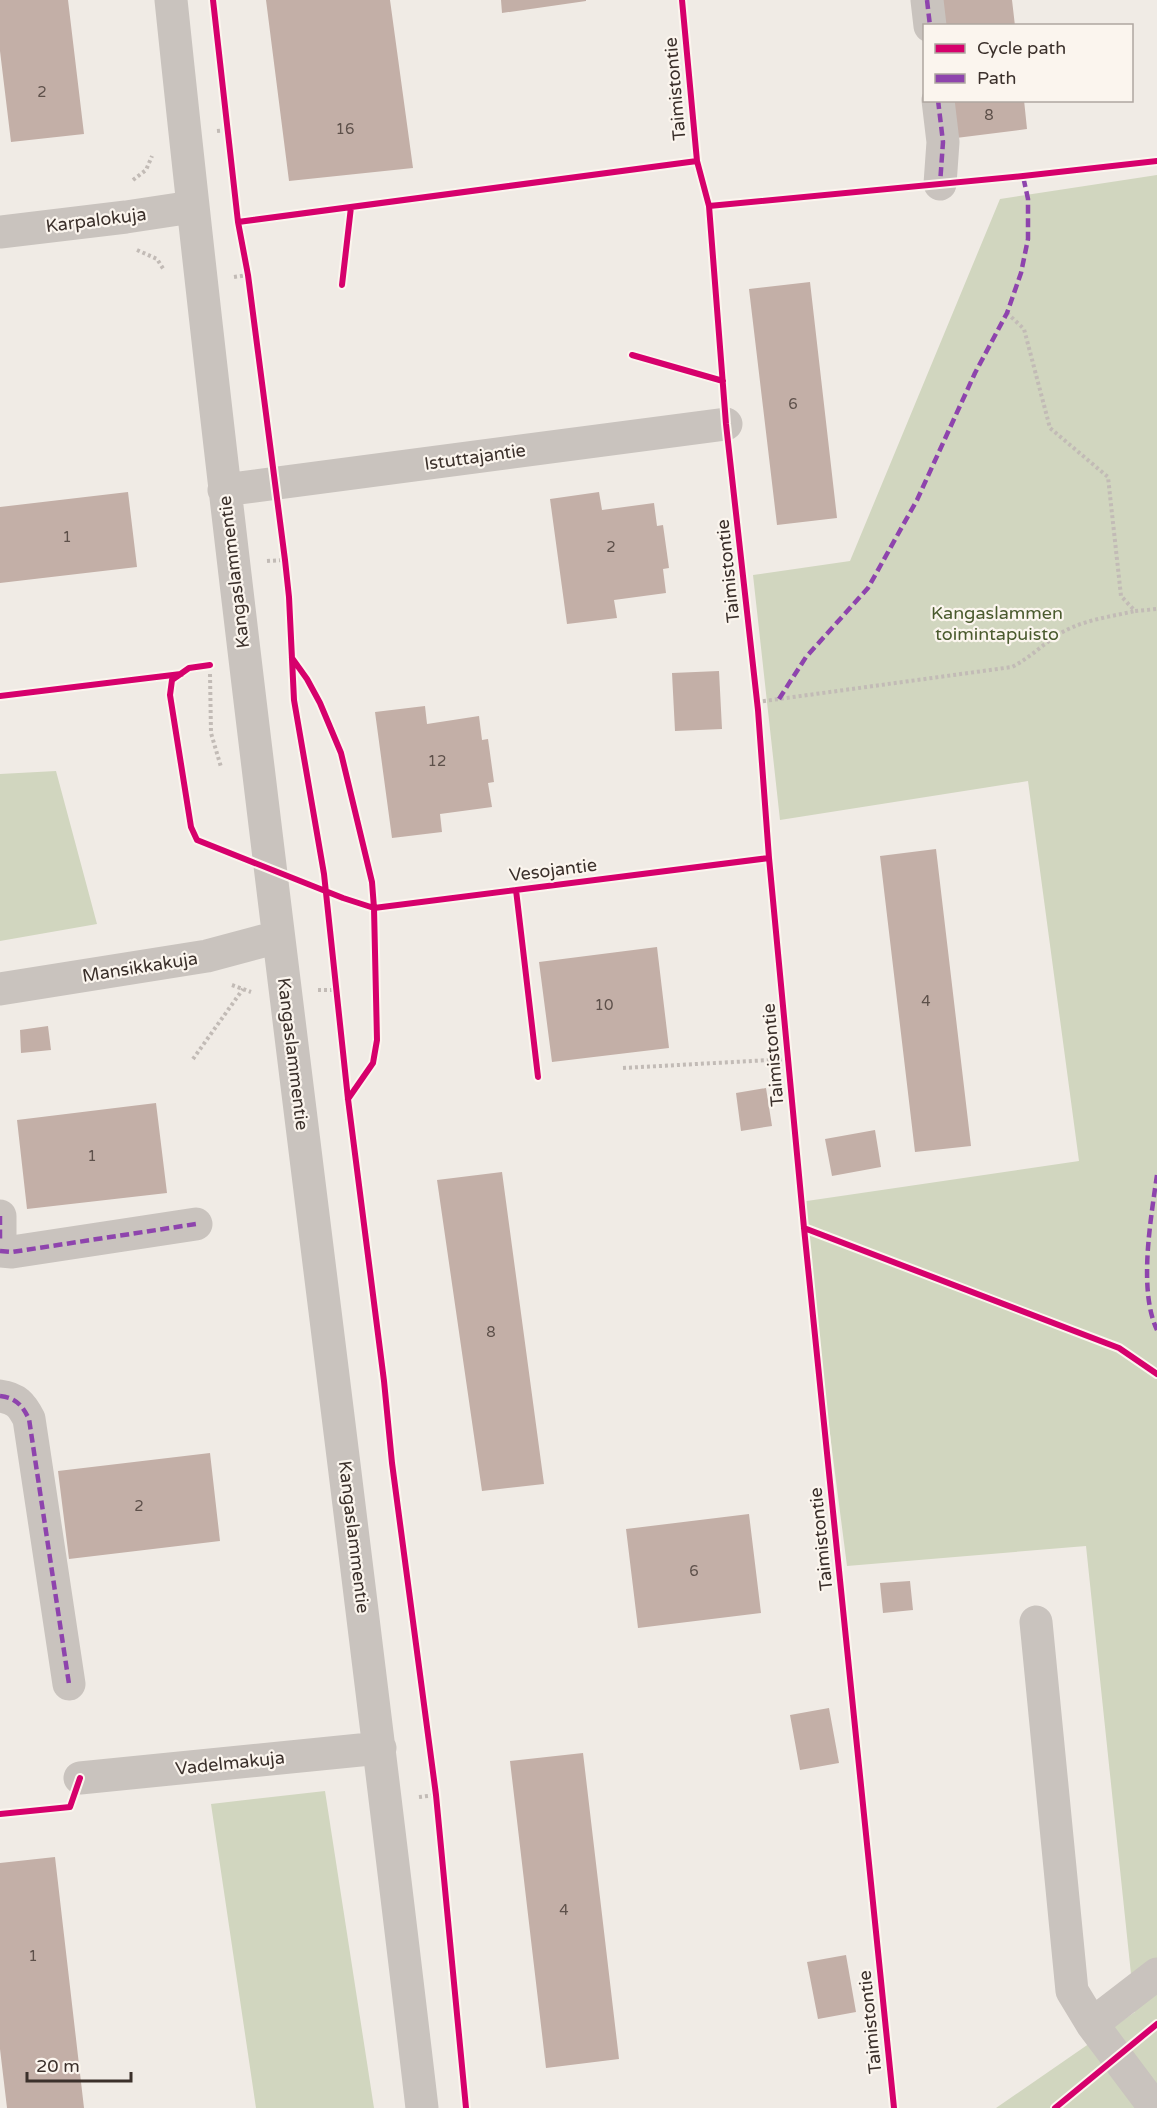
<svg xmlns="http://www.w3.org/2000/svg" width="1157" height="2108" viewBox="0 0 1157 2108" font-family="'Varela Round',sans-serif">
  <style>
    .green { fill: #d1d6bf }
    .building { fill: #c3afa7 }
    .lines { fill: none; stroke-linecap: round; stroke-linejoin: round }
    .path { stroke: #c2bbb6; stroke-width: 4; stroke-dasharray: 3 3; stroke-linecap: butt }
    .minor { stroke: #c9c3be; stroke-width: 33 }
    .quiet { stroke: #8e44ad; stroke-width: 4.5; stroke-dasharray: 9 4.5; stroke-linecap: butt }
    .cycleway-casing { stroke: #fbf5ee; stroke-width: 10 }
    .cycleway { stroke: #d6006c; stroke-width: 6 }
    .labels { text-anchor: middle; dominant-baseline: central; stroke-width: 4.5; stroke-linejoin: round; paint-order: stroke }
    .number-label { font-size: 15px; fill: #5d504a }
    .street-label { font-size: 18px; fill: #3b302b; stroke: #fbf5ee }
    .park-label { font-size: 18px; fill: #4a5a2e; stroke: #fbf5ee }
  </style>
  <rect width="100%" height="100%" fill="#f0ebe5"/>
  <path class="green" d="M1157,175V2108H996L1135,2012L1086,1546L847,1566L800,1202L1079,1161L1028,781L780,820L753,575L850,561L1000,199Z
    M56,771L97,924L0,941V774Z
    M325,1791L374,2108H256L211,1804Z"/>
  <path class="building" d="M0,0H68L84,134L11,142L0,51Z
    M266,0H390L413,168L289,181Z
    M501,0H586V1L502,13Z
    M939,0H1012L1015,26H942Z
    M951,100H1024L1027,129L956,138Z
    M810,282L837,518L777,525L749,289Z
    M128,492L137,567L0,583V507Z
    M599,492L602,510L654,503L657,526L663,525L669,568L663,569L666,593L614,600L617,618L567,624L550,499Z
    M719,671L722,729L675,731L672,673Z
    M425,706L427,724L479,716L482,740L488,739L494,782L488,783L492,807L440,814L442,832L392,838L375,712Z
    M936,849L971,1146L915,1152L880,856Z
    M657,947L669,1048L552,1062L539,962Z
    M48,1026L51,1050L21,1053L20,1030Z
    M766,1088L772,1126L741,1131L736,1093Z
    M156,1103L167,1193L27,1209L17,1120Z
    M875,1130L881,1167L832,1176L825,1139Z
    M502,1172L544,1484L482,1491L437,1180Z
    M210,1453L220,1541L69,1559L58,1471Z
    M749,1514L761,1613L638,1628L626,1529Z
    M910,1581L913,1610L883,1613L880,1583Z
    M829,1708L839,1763L800,1770L790,1715Z
    M583,1753L619,2059L546,2068L510,1761Z
    M55,1857L84,2108H7L0,2049V1863Z
    M846,1955L856,2012L818,2019L807,1962Z"/>
  <g class="lines">
    <path class="path" d="M217,131L228,130
      M133,180L146,170L152,156
      M137,250L157,259L164,270
      M234,277L248,275
      M1007,313L1024,329L1050,428L1108,477L1121,596L1135,611L1157,609
      M267,561L285,560
      M210,674L211,733L221,767
      M757,702L1012,667C1034,656 1049,637 1071,628C1090,619 1114,616 1135,611
      M232,985L251,992
      M318,990H338
      M193,1059L243,989
      M623,1068L789,1059
      M419,1797L436,1795"/>
    <path class="minor" d="M171,0C244,704 340,1405 422,2108
      M927,0L930,26
      M938,100L943,142L940,184
      M0,232L126,217L192,207
      M224,490L726,424
      M0,989L207,956L278,937
      M0,1216V1240
      M0,1251L12,1252L196,1224
      M0,1396C16,1398 22,1405 29,1419L69,1684
      M1036,1622L1072,1991L1092,2024L1155,2108
      M80,1778L380,1748
      M1092,2024L1157,1974"/>
    <path class="quiet" d="M927,0L930,26
      M938,100L943,142L940,184
      M779,699L806,657L868,588L917,500L975,373L1007,313L1021,273L1028,239V199L1023,176
      M1157,1175C1151,1218 1138,1290 1157,1330
      M0,1216V1240
      M0,1251L12,1252L196,1224
      M0,1396C16,1398 22,1405 29,1419L69,1684"/>
    <defs>
      <path id="cycleway" d="M213,0L238,222L248,275L285,560L289,597L294,700L324,874L348,1099L384,1381L392,1463L436,1795L466,2108
        M682,0L697,161L709,206L726,424L758,710L769,858L804,1228L894,2108
        M709,206L1023,176L1157,161
        M238,222L697,161
        M342,285L351,207
        M632,355L723,381
        M292,658L307,679L320,703L341,753L372,882L374,908L377,1040L373,1063L348,1099
        M210,665L189,668L172,680L170,695L191,827L197,840L343,898L374,908L769,858
        M0,696L181,674
        M516,890L538,1077
        M804,1228L1119,1348L1157,1374
        M0,1814L70,1807L80,1778
        M1055,2108L1157,2024"/>
    </defs>
    <use href="#cycleway" class="cycleway-casing"/>
    <use href="#cycleway" class="cycleway"/>
  </g>
  <g class="labels">
    <g class="number-label">
      <text x="42" y="92">2</text>
      <text x="989" y="115">8</text>
      <text x="345" y="129">16</text>
      <text x="793" y="404">6</text>
      <text x="67" y="537">1</text>
      <text x="611" y="547">2</text>
      <text x="437" y="761">12</text>
      <text x="926" y="1001">4</text>
      <text x="604" y="1005">10</text>
      <text x="92" y="1156">1</text>
      <text x="491" y="1332">8</text>
      <text x="139" y="1506">2</text>
      <text x="694" y="1571">6</text>
      <text x="564" y="1910">4</text>
      <text x="33" y="1956">1</text>
    </g>
    <g class="street-label">
      <text transform="translate(675 89) rotate(-95)">Taimistontie</text>
      <text transform="translate(96 220) rotate(-7)">Karpalokuja</text>
      <text transform="translate(475 457) rotate(-8)">Istuttajantie</text>
      <text transform="translate(728 571) rotate(-96)">Taimistontie</text>
      <text transform="translate(234 572) rotate(-97)">Kangaslammentie</text>
      <text transform="translate(553 870) rotate(-7)">Vesojantie</text>
      <text transform="translate(140 967) rotate(-9)">Mansikkakuja</text>
      <text transform="translate(293 1054) rotate(83)">Kangaslammentie</text>
      <text transform="translate(773 1055) rotate(-95)">Taimistontie</text>
      <text transform="translate(354 1537) rotate(83)">Kangaslammentie</text>
      <text transform="translate(821 1539) rotate(-96)">Taimistontie</text>
      <text transform="translate(230 1763) rotate(-6)">Vadelmakuja</text>
      <text transform="translate(870 2022) rotate(-96)">Taimistontie</text>
    </g>
    <g class="park-label">
      <text x="997" y="613">Kangaslammen<tspan x="997" dy="21">toimintapuisto</tspan></text>
    </g>
  </g>
  <rect x="923" y="24" width="210" height="78" fill="#fbf5ee" stroke="#aea6a0" stroke-width="1.5"/>
  <rect x="935" y="44" width="30" height="9" fill="#d6006c" stroke="#aea6a0" stroke-width="1.5"/>
  <text x="977" y="54" font-size="18" fill="#3b302b">Cycle path</text>
  <rect x="935" y="74" width="30" height="9" fill="#8e44ad" stroke="#aea6a0" stroke-width="1.5"/>
  <text x="977" y="84" font-size="18" fill="#3b302b">Path</text>
  <path d="M27 2072v9h104v-9" fill="none" stroke="#3b302b" stroke-width="3"/>
  <text x="36" y="2072" font-size="18" fill="#3b302b" stroke="#fbf5ee" stroke-width="4.5" paint-order="stroke">20 m</text>
</svg>
